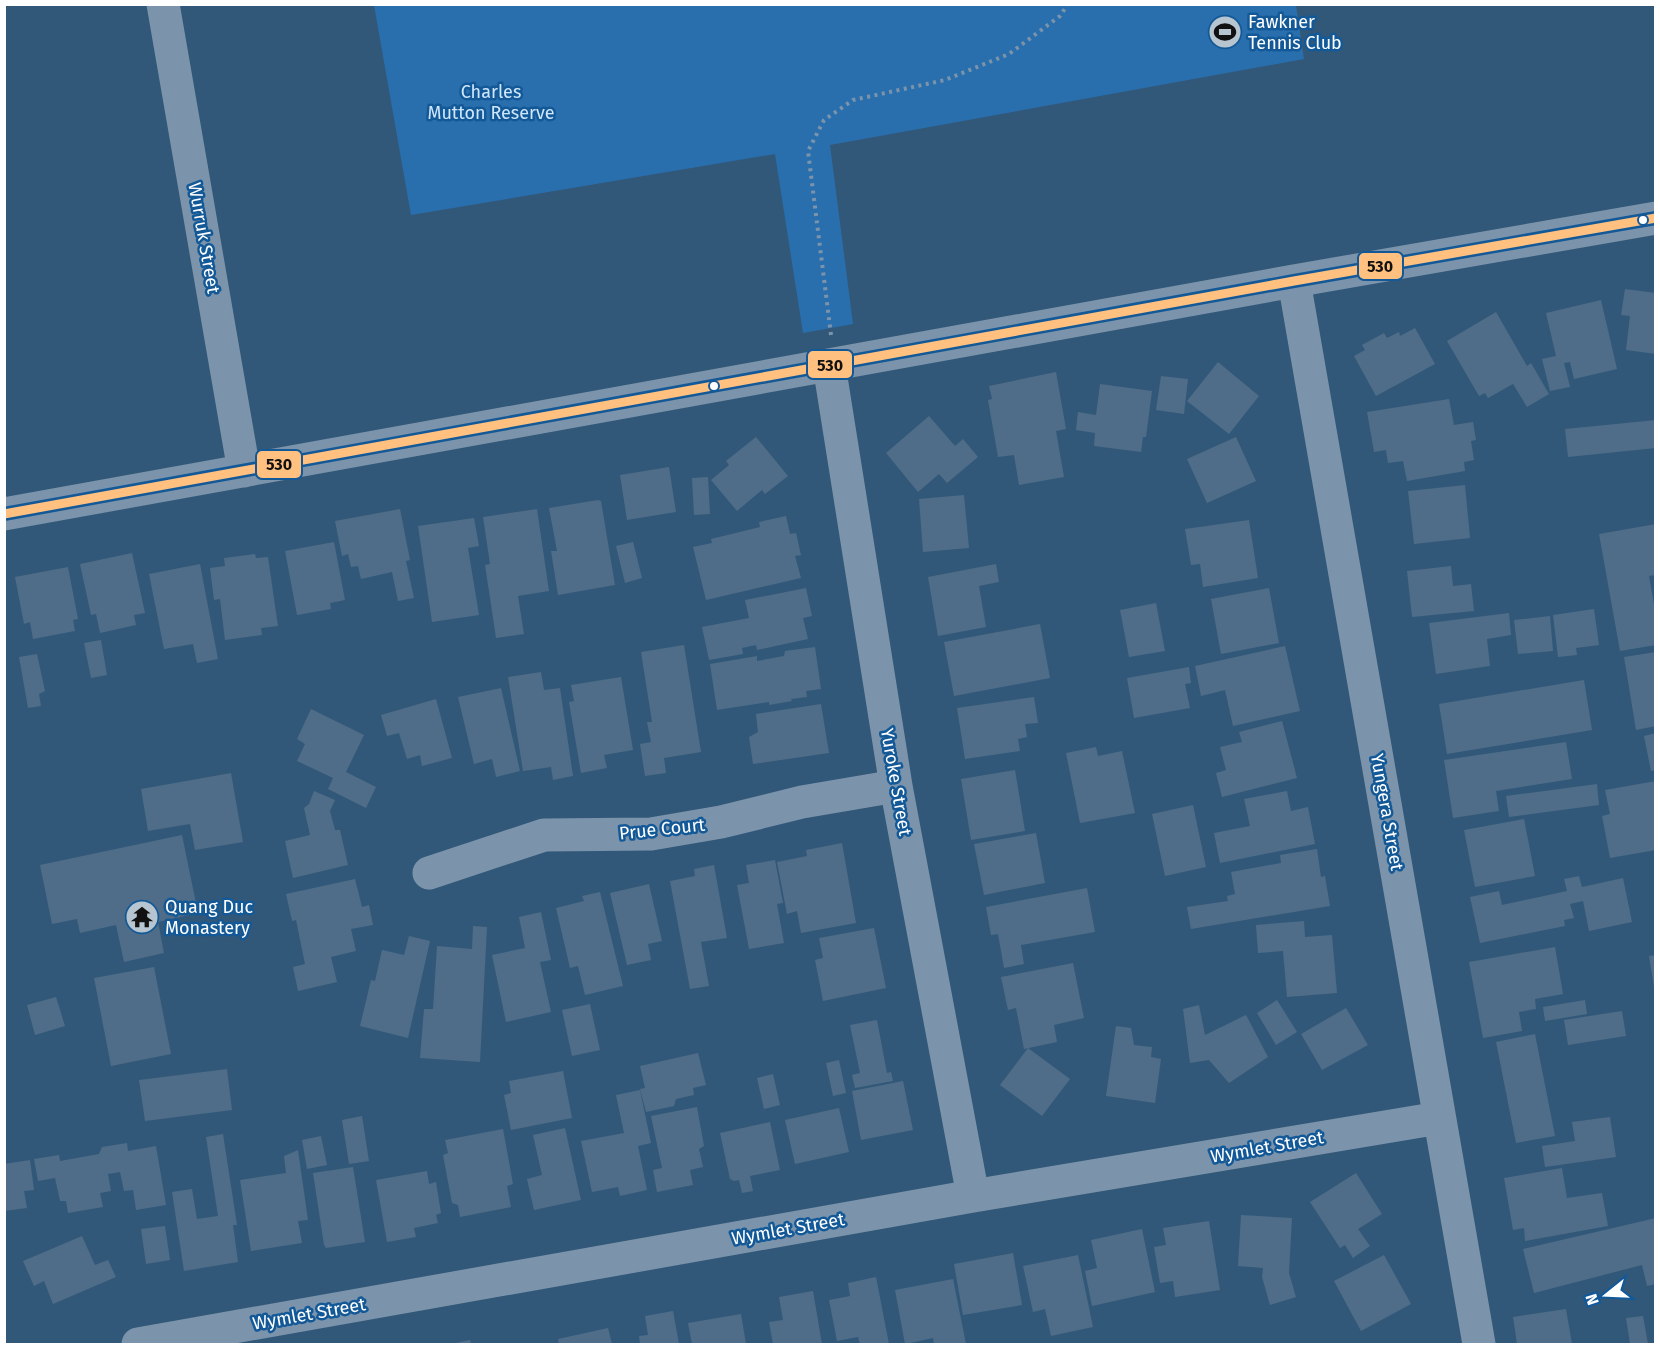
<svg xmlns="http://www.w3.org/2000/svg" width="1660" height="1349" viewBox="0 0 1660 1349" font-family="'Fira Sans',sans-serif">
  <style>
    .green { fill: #296fae }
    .building { fill: #4f6d88 }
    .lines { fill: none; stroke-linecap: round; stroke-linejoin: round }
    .path { stroke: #7c94ab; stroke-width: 4; stroke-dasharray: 3 4.5; stroke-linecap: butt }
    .minor { stroke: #7c94ab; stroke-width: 33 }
    .bus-1-casing { stroke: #145997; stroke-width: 14 }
    .bus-1 { stroke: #ffc080; stroke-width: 9 }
    .bus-dot { fill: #fff; stroke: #145997; stroke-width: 2 }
    .labels { text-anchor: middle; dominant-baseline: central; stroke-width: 5; stroke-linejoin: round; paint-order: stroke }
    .poi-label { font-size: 18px; fill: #fff; stroke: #145997; text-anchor: start }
    .park-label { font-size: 18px; fill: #cee7fd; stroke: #145997 }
    .street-label { font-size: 18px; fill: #fff; stroke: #145997 }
    .line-badge { stroke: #145997; stroke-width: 2 }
    .pale-badge-label { font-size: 16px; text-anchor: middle; font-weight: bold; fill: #111 }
  </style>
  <rect width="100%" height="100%" fill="#325879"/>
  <path class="green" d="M374,5H1296L1304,59L830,145L853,324L803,333L775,154L411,215Z"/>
  <path class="building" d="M1625,289L1656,293V354L1626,350L1630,316L1621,315Z
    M1601,300L1617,369L1574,379L1570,362L1564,363L1570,387L1550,391L1542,359L1556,356L1546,313Z
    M1496,312L1527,366L1531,363L1549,394L1527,407L1513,384L1488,398L1485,393L1479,396L1447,341Z
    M1415,328L1435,364L1376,396L1354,356L1365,350L1362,345L1384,333L1387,338L1399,332L1400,336Z
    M1218,362L1259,396L1229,434L1187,401Z
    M1056,372L1066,429L1056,431L1064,477L1019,485L1014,455L998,457L988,400L992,399L989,386Z
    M1161,376L1188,379L1184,414L1156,410Z
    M1100,384L1152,391L1146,437H1143L1141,452L1094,446L1095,433L1076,430L1078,412L1096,415Z
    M1449,399L1454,425L1473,422L1476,440L1471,441L1474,460L1464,462L1465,471L1407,481L1403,461L1388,463L1386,450L1374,452L1367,412Z
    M929,416L955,446L963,439L978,457L947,483L939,474L918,492L886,453Z
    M1656,420V448L1568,457L1565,429Z
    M756,437L788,476L765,494L762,490L737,511L711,480L729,465L726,461Z
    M1236,437L1256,481L1207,503L1187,459Z
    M669,467L676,512L627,520L620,475Z
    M708,477L710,514L694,515L692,478Z
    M1465,485L1470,538L1414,544L1408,491Z
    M964,495L969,548L923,552L919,499Z
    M598,500L601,501L615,585L558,595L551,551H557L549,508Z
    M400,509L410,560L406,561L414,598L398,601L392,572L361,579L358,566L351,567L348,554L342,556L335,521Z
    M537,509L549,591L518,596L524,634L496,638L485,565L490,564L483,517Z
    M786,516L790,534L796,533L801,555L795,556L801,578L706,600L693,547L712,543L711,539L760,527L759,522Z
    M474,518L479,546L468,548L479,615L432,622L418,526Z
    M1249,520L1258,578L1203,587L1200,564L1191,565L1185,529Z
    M1656,524V575L1649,576L1656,616V645L1620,651L1599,534Z
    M334,542L345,600L330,603L331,609L297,615L285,551Z
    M633,542L642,578L625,583L616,546Z
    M132,553L145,613L134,615L136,625L100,633L96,614L91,615L80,564Z
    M255,554L256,558L268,557L278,626L261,628L262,635L225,640L220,599L214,600L210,568L225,566L224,558Z
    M200,564L218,659L197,663L193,644L164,649L149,574Z
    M996,564L999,582L979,586L986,627L938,636L928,577Z
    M1451,566L1453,586L1471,584L1474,611L1412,617L1407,571Z
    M68,567L78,619L73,620L75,631L33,639L30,622L24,624L15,577Z
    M806,588L812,616L803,618L808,639L757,650L756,645L742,648L743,654L709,660L702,627L749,618L745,600Z
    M1269,588L1279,643L1221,654L1211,599Z
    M1156,603L1165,651L1129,657L1120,610Z
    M1594,609L1599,645L1576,648L1577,655L1558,657L1553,615Z
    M1509,613L1511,635L1487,639L1490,666L1436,674L1429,623Z
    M1550,616L1553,651L1518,654L1514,620Z
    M1040,624L1050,678L954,696L944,642Z
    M101,640L107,675L91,678L84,643Z
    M684,645L701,752L664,758L666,773L645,776L640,744L651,742L647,722H652L641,652Z
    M1285,646L1300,711L1233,726L1225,690L1201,696L1195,666Z
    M815,647L821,689L806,691L807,697L791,699L792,701L769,705V702L717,710L710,664L757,656V661L784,656L785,651Z
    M1656,652V726L1636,730L1624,657Z
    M37,654L45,691L39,694L41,706L28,708L19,657Z
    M1189,667L1191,683L1185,684L1190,708L1134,718L1127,678Z
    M541,672L544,690L560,688L573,776L553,780L551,767L523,771L508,677Z
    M621,677L633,750L604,755L607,768L581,773L569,702L574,701L571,685Z
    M1584,680L1592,730L1447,754L1439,704Z
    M501,688L520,771L496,777L492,759L474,764L458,697Z
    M1034,697L1038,723L1025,724L1027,737L1018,739L1020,751L965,759L957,708Z
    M436,699L452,758L422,766L420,755L407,759L399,733L387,736L381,715Z
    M821,704L829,753L753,764L749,737L758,732L756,714Z
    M311,709L364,735L346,772L376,787L366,808L328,789L333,778L297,761L305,744L297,739Z
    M1282,721L1297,778L1222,797L1216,773L1226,770L1220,747L1242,742L1239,732Z
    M1656,733V770L1651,771L1644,736Z
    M1566,742L1572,779L1496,791L1499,811L1453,818L1444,760Z
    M1096,747L1098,756L1122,751L1135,813L1080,823L1066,753Z
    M1015,770L1025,831L971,840L961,779Z
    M231,773L243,842L195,850L190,824L148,831L141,789Z
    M1656,781V850L1610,858L1602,816L1610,814L1605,790Z
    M1597,784L1599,805L1509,817L1506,796Z
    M314,791L335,800L330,811L335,830H340L348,865L293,878L285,841L310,835L304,808L309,804Z
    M1287,791L1291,811L1308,807L1315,844L1220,863L1214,833L1250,826L1244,799Z
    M1193,805L1206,867L1165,876L1152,814Z
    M1524,819L1535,876L1475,887L1464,830Z
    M1036,833L1045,883L984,895L974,844Z
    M182,835L198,913L158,922L164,953L124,962L116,925L80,933L77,919L52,924L40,865Z
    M842,843L856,923L801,933L797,911L787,914L777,862L807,856L806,850Z
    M1317,849L1321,877L1325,876L1330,906L1191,929L1187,907L1228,901L1227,896L1235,894L1231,872L1281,863L1280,855Z
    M775,860L783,903L777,904L784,943L749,949L737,885L749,883L746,865Z
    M714,865L727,938L701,942L709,986L690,989L670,881L695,876L694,869Z
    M1579,876L1582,887L1623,878L1632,922L1589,931L1583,901L1570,904L1574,918L1564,920L1565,926L1480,943L1470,897L1499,891L1502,905L1567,891L1564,879Z
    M355,879L362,907L369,905L373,925L351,929L356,951L331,957L337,982L298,991L293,967L305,964L296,920L292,921L286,894Z
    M649,884L662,941L648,944L651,960L627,965L610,893Z
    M1087,888L1095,932L1021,945L1024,964L1004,968L998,934L991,935L986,907Z
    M600,892L623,986L585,995L578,966L570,968L556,908L584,901L582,896Z
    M541,912L551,960L540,962L551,1012L506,1022L492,955L525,948L519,917Z
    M1304,921L1305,937L1332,935L1337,993L1287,997L1283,951L1258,953L1256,925Z
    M473,926L487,927L480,1062L420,1058L424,1009H433L437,946L472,949Z
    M874,928L886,988L823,1001L815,960L823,958L819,938Z
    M409,936L430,941L408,1038L360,1026L371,980L375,981L382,950L404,955Z
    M1555,947L1563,994L1535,999L1536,1009L1519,1012L1522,1031L1483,1038L1469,962Z
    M1656,955V987H1654L1649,956Z
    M1073,963L1084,1018L1054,1025L1057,1042L1024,1049L1016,1008L1008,1010L1001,977Z
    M154,967L171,1054L111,1066L94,978Z
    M56,997L65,1026L35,1035L27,1005Z
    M1277,1000L1297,1032L1276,1045L1257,1013Z
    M1585,1000L1587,1014L1545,1021L1543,1007Z
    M590,1004L600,1050L572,1056L562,1010Z
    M1199,1005L1205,1035L1246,1015L1268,1057L1229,1083L1209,1060L1190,1063L1183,1009Z
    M1346,1008L1368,1045L1322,1070L1301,1034Z
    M1622,1011L1626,1036L1568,1045L1564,1020Z
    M877,1020L887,1073L891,1072L893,1081L855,1088L852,1075L860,1073L850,1025Z
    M1116,1026L1131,1028L1134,1045L1152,1047L1151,1057L1161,1059L1155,1103L1106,1096Z
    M1535,1034L1555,1136L1516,1143L1496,1042Z
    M1028,1048L1070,1079L1042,1116L1000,1085Z
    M698,1053L706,1085L693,1088L694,1095L676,1099L674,1106L646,1112L640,1089L645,1088L640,1066Z
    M839,1060L846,1093L833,1096L826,1063Z
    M227,1069L232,1110L145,1121L139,1080Z
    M563,1071L572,1118L511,1130L504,1095L511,1093L509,1081Z
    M773,1074L780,1105L764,1109L757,1078Z
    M903,1081L913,1130L861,1140L852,1091Z
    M640,1090L651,1143L638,1146L647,1190L620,1196L618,1187L592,1192L581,1141L624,1133L616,1095Z
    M697,1107L704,1146L699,1149L703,1167L690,1170L693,1185L657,1192L653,1170L662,1168L651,1116Z
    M839,1108L849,1152L795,1164L785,1120Z
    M362,1116L369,1161L349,1164L342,1120Z
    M1610,1117L1616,1157L1545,1167L1542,1146L1575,1141L1572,1122Z
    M770,1122L780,1170L750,1176L753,1191L742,1193L739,1180L734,1181L730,1179L720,1133Z
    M565,1128L581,1200L534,1210L527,1179L542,1175L533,1135Z
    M503,1129L513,1184L507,1186L511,1207L460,1217L458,1205L452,1203L443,1155L448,1153L445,1140Z
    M223,1134L237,1225H233L238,1262L184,1271L172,1192L192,1189L197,1219L218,1216L206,1137Z
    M321,1136L327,1165L307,1169L302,1140Z
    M127,1143L128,1151L156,1146L166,1205L136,1210L133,1190L124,1191L120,1172L108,1174L111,1191L100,1193L103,1207L68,1213L66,1201H60L55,1178L38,1181L34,1159L59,1155L60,1161L99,1154L102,1147Z
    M298,1150L308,1220L298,1221L302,1243L251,1251L240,1180L286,1173L284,1156Z
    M30,1160L34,1190L24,1191L27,1208L4,1211V1164Z
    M353,1167L365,1242L326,1248L324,1245L313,1173Z
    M1562,1168L1567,1198L1602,1193L1608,1226L1525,1241L1524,1228L1513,1230L1504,1178Z
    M427,1171L429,1184L436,1182L441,1213L436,1215L438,1223L414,1228L416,1237L387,1242L376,1180Z
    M1356,1173L1382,1214L1358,1229L1370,1246L1353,1258L1345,1245L1340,1248L1310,1202Z
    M1241,1215L1292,1218L1289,1273L1296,1297L1270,1305L1262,1277L1263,1268L1238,1266Z
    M1656,1218V1284L1647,1286L1642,1265L1534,1293L1523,1249Z
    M1209,1221L1220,1290L1175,1297L1173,1281L1160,1283L1154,1247L1166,1245L1163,1228Z
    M165,1226L170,1260L146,1264L141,1229Z
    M1142,1229L1155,1292L1092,1306L1085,1271L1097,1268L1091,1240Z
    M82,1236L95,1265L108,1260L116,1277L53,1304L44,1281L34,1286L23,1261Z
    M1013,1253L1022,1305L963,1315L954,1264Z
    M1078,1255L1093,1327L1051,1336L1045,1309L1033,1312L1023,1266Z
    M1384,1255L1411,1304L1361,1331L1334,1281Z
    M876,1277L889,1344H860L858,1337L837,1341L829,1300L850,1296L848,1283Z
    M953,1279L966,1344H934L933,1338L905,1344L895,1290Z
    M813,1291L822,1344H773L769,1322L783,1320L779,1297Z
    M1566,1309L1572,1344H1517L1513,1317Z
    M673,1311L679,1344H640L639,1336L648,1335L645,1316Z
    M741,1314L746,1344H692L688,1323Z
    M1643,1316L1648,1344H1630L1626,1318Z
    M608,1328L612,1344H559L558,1339Z
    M470,1340L471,1344H455V1343Z"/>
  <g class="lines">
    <path class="path" d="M831,335L808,151L824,120L853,100L945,80L1009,54L1060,16L1068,4"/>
    <path class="minor" d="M163,4L244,471
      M1294,281L1479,1344
      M829,365L896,786L973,1196
      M4,514L1294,281L1656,218
      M429,873L544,835L651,834L721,822L802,802L896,786
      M138,1344L973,1196L1439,1118"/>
    <defs>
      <path id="bus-1" d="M4,514L1294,281L1656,218"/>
    </defs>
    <use href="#bus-1" class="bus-1-casing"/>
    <use href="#bus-1" class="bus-1"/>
  </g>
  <defs>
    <symbol id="stadium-disc" viewBox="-11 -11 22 22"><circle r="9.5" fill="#b7c5d0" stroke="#145997"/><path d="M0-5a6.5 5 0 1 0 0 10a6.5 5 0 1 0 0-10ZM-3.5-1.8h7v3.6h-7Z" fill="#111"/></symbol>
    <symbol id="temple-disc" viewBox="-11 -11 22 22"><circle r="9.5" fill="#b7c5d0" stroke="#145997"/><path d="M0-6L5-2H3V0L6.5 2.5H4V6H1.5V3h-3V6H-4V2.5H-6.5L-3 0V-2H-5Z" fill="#111"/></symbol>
  </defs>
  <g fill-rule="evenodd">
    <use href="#stadium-disc" x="1206" y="13" width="38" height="38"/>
    <use href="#temple-disc" x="123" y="898" width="38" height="38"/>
  </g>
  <g class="bus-dot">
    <circle cx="1643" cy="220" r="5"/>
    <circle cx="714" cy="386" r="5"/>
  </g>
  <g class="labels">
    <g class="poi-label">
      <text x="1248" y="22">Fawkner<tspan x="1248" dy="21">Tennis Club</tspan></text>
      <text x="165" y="907">Quang Duc<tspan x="165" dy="21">Monastery</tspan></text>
    </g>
    <g class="park-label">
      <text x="491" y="92">Charles<tspan x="491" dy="21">Mutton Reserve</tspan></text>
    </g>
    <g class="street-label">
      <text transform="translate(204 238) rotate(80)">Wurruk Street</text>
      <text transform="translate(896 782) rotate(80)">Yuroke Street</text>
      <text transform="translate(1387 812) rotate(80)">Yungera Street</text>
      <text transform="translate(662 829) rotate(-6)">Prue Court</text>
      <text transform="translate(1267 1147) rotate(-10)">Wymlet Street</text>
      <text transform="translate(788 1229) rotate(-10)">Wymlet Street</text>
      <text transform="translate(309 1314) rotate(-10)">Wymlet Street</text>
    </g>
  </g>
  <g class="line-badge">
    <rect x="1358" y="252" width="45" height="28" rx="6" fill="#ffc080"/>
    <rect x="807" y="350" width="46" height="29" rx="6" fill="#ffc080"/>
    <rect x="256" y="450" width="46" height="29" rx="6" fill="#ffc080"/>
  </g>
  <g class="pale-badge-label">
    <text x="1380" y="272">530</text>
    <text x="830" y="371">530</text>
    <text x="279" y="470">530</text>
  </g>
  <rect width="1660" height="1349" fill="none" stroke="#ffffff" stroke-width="12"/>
  <g transform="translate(1606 1295) rotate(252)" stroke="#145997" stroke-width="4.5" paint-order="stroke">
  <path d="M0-4.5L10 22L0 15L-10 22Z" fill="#ffffff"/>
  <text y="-9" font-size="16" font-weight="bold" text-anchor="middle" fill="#ffffff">N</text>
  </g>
</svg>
